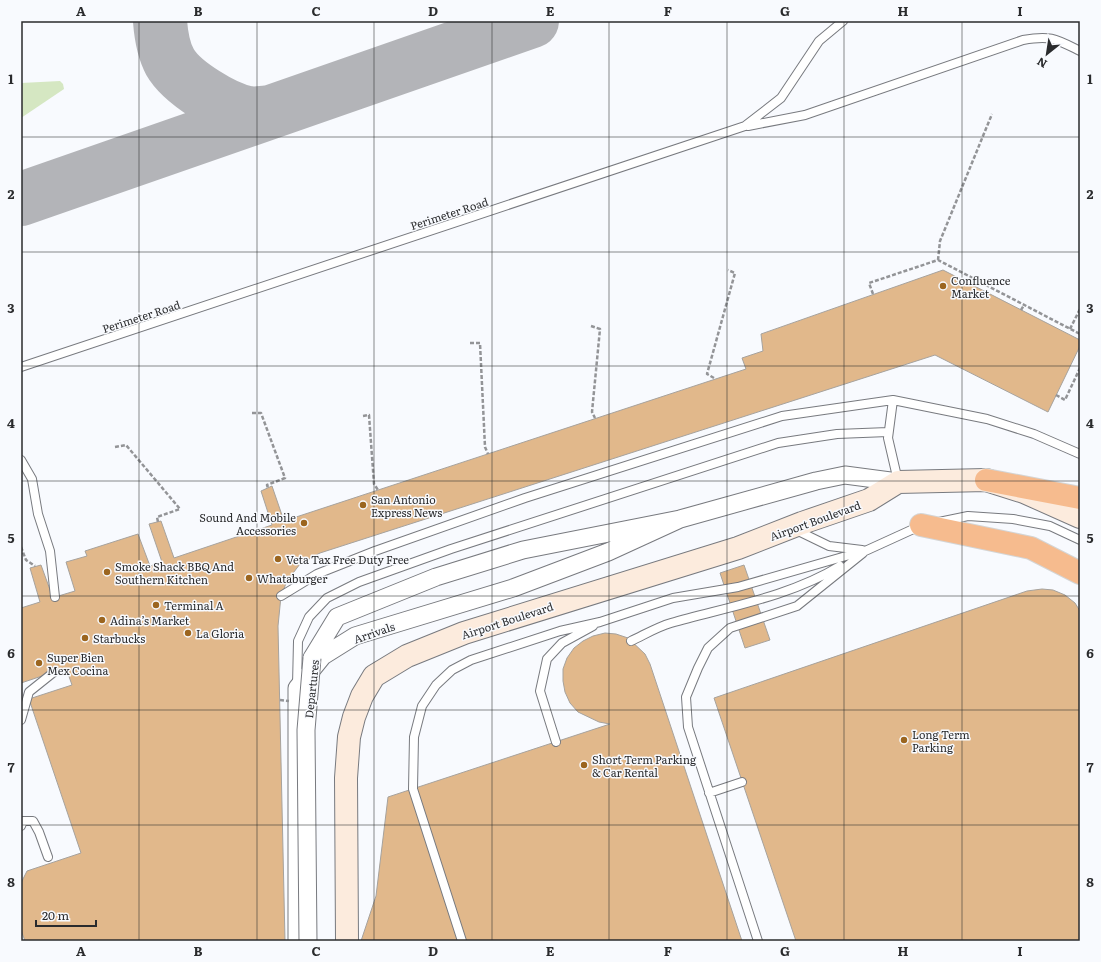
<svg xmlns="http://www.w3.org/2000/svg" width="1101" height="962" viewBox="0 0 1101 962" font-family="Literata,serif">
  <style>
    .green { fill: #d5e7c2 }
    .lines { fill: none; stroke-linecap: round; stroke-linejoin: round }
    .taxiway { stroke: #b3b4b8; stroke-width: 54 }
    .building { fill: #e1b88b; stroke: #a6a29d }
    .lane-casing { stroke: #787a7f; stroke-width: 10 }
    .street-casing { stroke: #787a7f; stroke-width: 19 }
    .secondary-casing { stroke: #787a7f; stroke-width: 24 }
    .highway-casing { stroke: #d4d5d5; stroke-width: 24 }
    .path { stroke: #939497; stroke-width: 2.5; stroke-dasharray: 4 2; stroke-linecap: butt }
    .lane { stroke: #fff; stroke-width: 8 }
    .street { stroke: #fff; stroke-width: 17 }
    .secondary { stroke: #fcebdd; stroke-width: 22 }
    .highway { stroke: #f6bb8e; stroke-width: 22 }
    .street-bridge-casing { stroke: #787a7f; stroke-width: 19; stroke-linecap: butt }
    .path-bridge { stroke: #939497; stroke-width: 2.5; stroke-dasharray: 4 2; stroke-linecap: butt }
    .street-bridge { stroke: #fff; stroke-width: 17 }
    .grid { fill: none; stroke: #2a2b2d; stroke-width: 1; stroke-opacity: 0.55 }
    .poi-dot { fill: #9b651f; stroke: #f8fafe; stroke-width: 1.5 }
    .labels { text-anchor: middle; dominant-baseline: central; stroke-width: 3; stroke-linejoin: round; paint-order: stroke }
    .street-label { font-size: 11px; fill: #2a2b2d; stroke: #f8fafe }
    .poi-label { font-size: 11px; fill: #2a2b2d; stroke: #f8fafe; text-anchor: start }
    .neatline { fill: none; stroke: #2a2b2d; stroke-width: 1.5 }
    .grid-label { font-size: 13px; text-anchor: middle; font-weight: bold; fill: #2a2b2d }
  </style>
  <rect width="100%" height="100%" fill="#f8fafe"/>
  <path class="green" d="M60,81L63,84L64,89L21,118V83Z"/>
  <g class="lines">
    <path class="taxiway" d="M160,21C161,34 164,51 170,62C182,83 225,109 248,113C255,114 263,113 270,112
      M21,199L532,21"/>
  </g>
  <path class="building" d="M943,270L1080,340V346L1048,412L935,355L320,553L300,564L287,581L281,596L278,626L285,941H25L21,930V883L27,871L81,853L29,699L72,685L66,668L21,683V608L40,602L30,568L41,565L53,598L55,597L75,591L66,562L87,556L85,551L138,534L150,566L162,562L149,524L161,521L174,558L272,525L261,491L272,486L284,521L746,369L742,358L763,351L761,334Z
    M744,565L770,640L745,648L720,573Z
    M1042,589L1053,590L1065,595L1075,603L1080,611V941H796L714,698L1027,591Z
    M605,633L616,634L628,638L645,654L650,664L742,941H361L376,896L388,797L610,724L599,722L578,712L570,703L565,692L563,681V669L567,658L574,648L583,641L593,636Z"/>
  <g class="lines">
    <defs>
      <path id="lane" d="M748,126L805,115L1023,40C1051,35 1056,39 1080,51
        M21,367L745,126L781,98L819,41L843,21
        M893,400L888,438L898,481
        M21,460L32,479L38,514L50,551L55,597
        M939,522L968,516L1013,519L1050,526L1080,540
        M794,529L829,546L862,550
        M863,552L920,526
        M281,596L317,574L375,551L525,498L782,416L893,400L987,419L1034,434L1080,454
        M631,641C644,635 657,627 671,623C727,607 789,597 840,566
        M297,685L298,641L309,617L327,598L359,582L451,549L778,443L837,434L888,432
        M21,720L29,692L54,672
        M556,742L540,691L547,659L562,643L593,626
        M709,793L742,782
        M21,826L23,821H33L39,832L48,857
        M462,941L413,789L414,737L422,706L436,685L452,670L471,660L560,631L600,622L673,598L738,587L867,550
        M758,941L688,727L686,697L698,668L708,648L730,628L797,606L863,553"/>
      <path id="street" d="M312,658L337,617L436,577L523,550L680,519L816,481L845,475L898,482
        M297,941V688L323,656L355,636L513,588L608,552L680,519"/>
      <path id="secondary" d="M347,941L346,778L349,737L354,717L362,696L374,676L407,656L464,633L738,548L802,523L869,500L898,482L986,480L1024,492L1080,517"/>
      <path id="highway" d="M986,480L1080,498
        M921,525L1031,548L1080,573"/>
    </defs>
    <use href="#lane" class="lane-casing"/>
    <use href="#street" class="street-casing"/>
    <use href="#secondary" class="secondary-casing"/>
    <use href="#highway" class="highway-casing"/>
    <path class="path" d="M938,260L940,241L992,114
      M873,294L869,283L938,260L1080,334
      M1021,310L1024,305
      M591,326L600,329L592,412L595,418
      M1070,329L1080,309
      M470,343H480L485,447L488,454
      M714,378L707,374L735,273L728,270
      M1056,395L1065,400L1080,368
      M252,413H261L285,478L267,485L268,488
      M363,416L369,415L374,484L378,490
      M115,447L126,445L180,509L157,517L158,522
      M21,547L26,560L35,566"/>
    <use href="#lane" class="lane"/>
    <use href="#street" class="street"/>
    <use href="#secondary" class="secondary"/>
    <use href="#highway" class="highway"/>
    <defs>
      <path id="street-bridge" d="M308,941L306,730L312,658"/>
    </defs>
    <use href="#street-bridge" class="street-bridge-casing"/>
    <path class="path-bridge" d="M280,700L289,701"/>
    <use href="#street-bridge" class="street-bridge"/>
  </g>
  <path class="grid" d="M139,21V941M257,21V941M374,21V941M492,21V941M609,21V941M727,21V941M844,21V941M962,21V941M21,137H1080M21,252H1080M21,366H1080M21,481H1080M21,596H1080M21,710H1080M21,825H1080"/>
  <g class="poi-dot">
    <circle cx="943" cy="286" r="4"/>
    <circle cx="363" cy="505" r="4"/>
    <circle cx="304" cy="523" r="4"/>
    <circle cx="278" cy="559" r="4"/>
    <circle cx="107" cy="572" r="4"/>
    <circle cx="249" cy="578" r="4"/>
    <circle cx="156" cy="605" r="4"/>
    <circle cx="102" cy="620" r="4"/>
    <circle cx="188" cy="633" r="4"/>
    <circle cx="85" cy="638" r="4"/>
    <circle cx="39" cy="663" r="4"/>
    <circle cx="904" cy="740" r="4"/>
    <circle cx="584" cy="765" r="4"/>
  </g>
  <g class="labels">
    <g class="street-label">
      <text transform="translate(449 213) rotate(-18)">Perimeter Road</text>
      <text transform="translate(141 316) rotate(-18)">Perimeter Road</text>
      <text transform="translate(815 520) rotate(-20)">Airport Boulevard</text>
      <text transform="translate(507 620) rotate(-18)">Airport Boulevard</text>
      <text transform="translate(374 632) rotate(-19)">Arrivals</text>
      <text transform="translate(311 689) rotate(-84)">Departures</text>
    </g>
    <g class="poi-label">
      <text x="951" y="280">Confluence<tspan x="951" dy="13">Market</tspan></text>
      <text x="371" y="499">San Antonio<tspan x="371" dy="13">Express News</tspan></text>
      <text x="296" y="517" text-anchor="end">Sound And Mobile<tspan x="296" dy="13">Accessories</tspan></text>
      <text x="286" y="559">Veta Tax Free Duty Free</text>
      <text x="115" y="566">Smoke Shack BBQ And<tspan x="115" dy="13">Southern Kitchen</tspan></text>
      <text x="257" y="578">Whataburger</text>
      <text x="164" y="605">Terminal A</text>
      <text x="110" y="620">Adina’s Market</text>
      <text x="196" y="633">La Gloria</text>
      <text x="93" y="638">Starbucks</text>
      <text x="47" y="657">Super Bien<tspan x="47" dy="13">Mex Cocina</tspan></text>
      <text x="912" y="734">Long Term<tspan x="912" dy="13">Parking</tspan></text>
      <text x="592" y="759">Short Term Parking<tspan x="592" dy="13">&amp; Car Rental</tspan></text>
    </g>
  </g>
  <rect width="1101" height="962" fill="none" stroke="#f8fafe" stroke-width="44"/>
  <g transform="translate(1047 54) rotate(210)" stroke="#f8fafe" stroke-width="3" paint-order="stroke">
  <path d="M0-3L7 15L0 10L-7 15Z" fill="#2a2b2d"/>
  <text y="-6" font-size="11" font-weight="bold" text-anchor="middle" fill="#2a2b2d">N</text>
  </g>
  <path d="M36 920v6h60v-6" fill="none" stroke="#2a2b2d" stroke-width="2"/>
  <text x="42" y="920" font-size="12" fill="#2a2b2d" stroke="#f8fafe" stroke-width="3" paint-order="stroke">20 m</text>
  <rect x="22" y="22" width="1057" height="918" class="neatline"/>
  <g class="grid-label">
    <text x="81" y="16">A</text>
    <text x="198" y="16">B</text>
    <text x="316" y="16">C</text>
    <text x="433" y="16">D</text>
    <text x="550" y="16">E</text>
    <text x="668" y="16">F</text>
    <text x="785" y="16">G</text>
    <text x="903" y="16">H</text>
    <text x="1020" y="16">I</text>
    <text x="11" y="84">1</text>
    <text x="1090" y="84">1</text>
    <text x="11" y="199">2</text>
    <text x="1090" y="199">2</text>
    <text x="11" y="313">3</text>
    <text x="1090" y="313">3</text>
    <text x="11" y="428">4</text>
    <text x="1090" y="428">4</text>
    <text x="11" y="543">5</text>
    <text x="1090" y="543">5</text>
    <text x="11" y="658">6</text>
    <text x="1090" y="658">6</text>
    <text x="11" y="772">7</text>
    <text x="1090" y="772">7</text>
    <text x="11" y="887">8</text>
    <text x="1090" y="887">8</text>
    <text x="81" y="956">A</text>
    <text x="198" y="956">B</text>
    <text x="316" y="956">C</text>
    <text x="433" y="956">D</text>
    <text x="550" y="956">E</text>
    <text x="668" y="956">F</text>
    <text x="785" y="956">G</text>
    <text x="903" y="956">H</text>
    <text x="1020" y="956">I</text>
  </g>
</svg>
